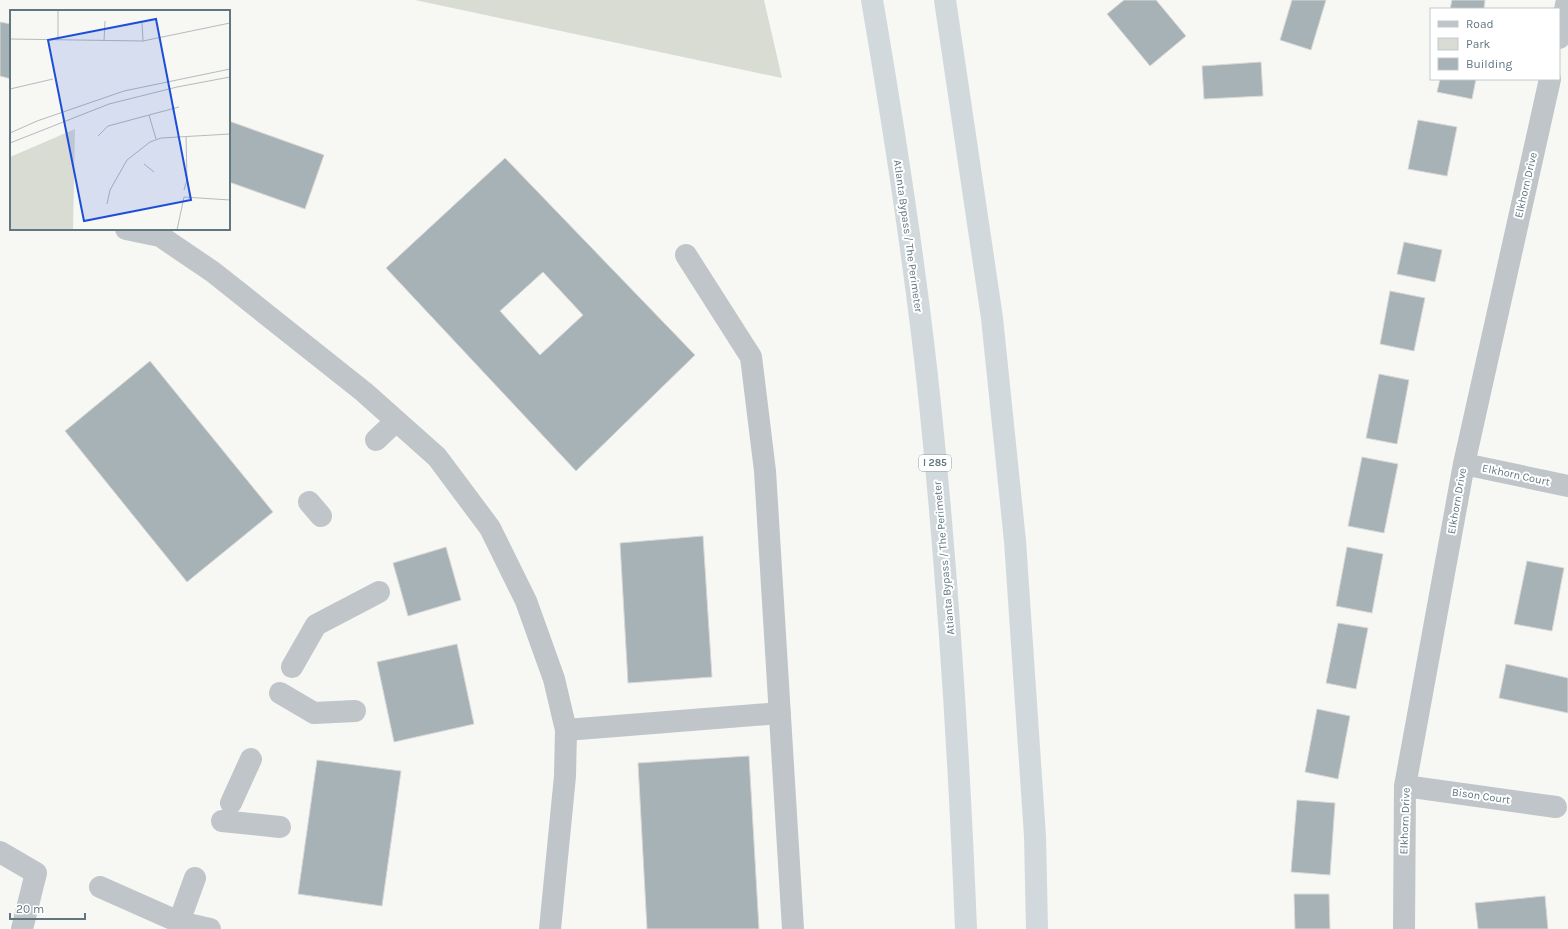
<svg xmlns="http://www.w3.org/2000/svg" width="1568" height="929" viewBox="0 0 1568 929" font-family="Karla,sans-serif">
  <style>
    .green { fill: #d8dcd3 }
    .building { fill: #a6b2b6; stroke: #d9d8d6; fill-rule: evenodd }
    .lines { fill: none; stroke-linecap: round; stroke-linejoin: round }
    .minor { stroke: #bfc5c8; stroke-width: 22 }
    .highway { stroke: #d2d9dc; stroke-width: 22 }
    .labels { text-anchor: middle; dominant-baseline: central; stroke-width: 4; stroke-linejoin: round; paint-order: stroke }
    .shield { fill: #fff; stroke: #90a0a7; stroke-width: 1 }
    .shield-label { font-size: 10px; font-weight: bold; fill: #607781 }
    .street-label { font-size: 11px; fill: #607781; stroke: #fff }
    .inset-road { fill: none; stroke: #b2bcbf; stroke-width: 1 }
    .view { fill: #1d4ed8; fill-opacity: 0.15; stroke: #1d4ed8; stroke-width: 2 }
    .inset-edge { fill: none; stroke: #607781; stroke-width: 2 }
  </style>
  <rect width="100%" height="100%" fill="#f7f7f4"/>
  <path class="green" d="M415,0H764L782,78Z"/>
  <path class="building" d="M1124,0H1156L1186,36L1150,66L1107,14Z
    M1292,0H1326L1311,50L1280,40Z
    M1452,0H1485L1484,9H1450Z
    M0,22L11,24V79L0,76Z
    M1261,62L1263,96L1204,99L1202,66Z
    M1440,79H1476L1472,99L1437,92Z
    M1418,120L1457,127L1447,176L1408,169Z
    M229,121L324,155L305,209L229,182Z
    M505,158L695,355L576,471L386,268ZM543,272L583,315L540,355L500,311Z
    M1404,242L1442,250L1435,282L1397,274Z
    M1390,291L1425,298L1414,351L1380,344Z
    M150,361L273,512L187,582L65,431Z
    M1379,374L1409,380L1397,444L1366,438Z
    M1362,457L1398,464L1384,533L1348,526Z
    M703,536L712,677L628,683L620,543Z
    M446,547L461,600L408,616L393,563Z
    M1347,547L1383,554L1372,613L1336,606Z
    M1527,561L1564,568L1552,631L1514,624Z
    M1338,623L1368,628L1356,689L1326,683Z
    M457,644L474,724L394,742L377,662Z
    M1506,664L1568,678V713L1499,698Z
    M1317,709L1350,716L1338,779L1305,772Z
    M749,756L759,929H647L638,763Z
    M317,760L401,771L382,906L298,894Z
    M1297,800L1335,803L1330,875L1291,872Z
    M1294,894H1329L1330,929H1295Z
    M1545,896L1548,929H1478L1475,903Z"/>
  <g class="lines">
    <path class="minor" d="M1559,38L1567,0
      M126,229L160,236L213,272L364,392L437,457L490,528L526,601L554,679L566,730L565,776L550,929
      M686,255L751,357L765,471L793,929
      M376,440L396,421
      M1464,464L1568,486
      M309,502L321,516
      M292,667L316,625L379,592
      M280,693L314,713L355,711
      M566,730L780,713
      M1405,786L1556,807
      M231,803L251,759
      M222,821L280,827
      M0,852L36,873L22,929
      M100,887L179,922L210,929
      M179,922L195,878
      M1404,929L1405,786L1464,464L1550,79"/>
    <path class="highway" d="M872,0C895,134 916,269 930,404C948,579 959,754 966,929
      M945,0L992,318L1015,541L1035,836L1037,929"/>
  </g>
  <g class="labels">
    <rect class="shield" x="919" y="455" width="32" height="16" rx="3"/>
    <g class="shield-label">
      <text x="935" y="463">I 285</text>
    </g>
    <g class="street-label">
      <text transform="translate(1526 185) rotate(-77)">Elkhorn Drive</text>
      <text transform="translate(908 236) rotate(82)">Atlanta Bypass / The Perimeter</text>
      <text transform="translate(1516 475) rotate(12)">Elkhorn Court</text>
      <text transform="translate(1457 501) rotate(-80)">Elkhorn Drive</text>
      <text transform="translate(944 558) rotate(-95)">Atlanta Bypass / The Perimeter</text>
      <text transform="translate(1481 796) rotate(8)">Bison Court</text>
      <text transform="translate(1405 821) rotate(-88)">Elkhorn Drive</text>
    </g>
  </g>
  <g transform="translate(10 10)">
    <rect width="220" height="220" fill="#f7f7f4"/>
    <path d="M65,119L63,220H0V147Z" fill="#d8dcd3"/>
    <path class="inset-road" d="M132,13L133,31M0,29L133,31L220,13M48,30V0M94,31L95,11M0,79L43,69M139,105L146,129M0,123L27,111L114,81L220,59M88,126L98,116L169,97M0,133L99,94L167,77L220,67M134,154L144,162M174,180L177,170L176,126M97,194L100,180L117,150L140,132L151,128L220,124M167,220L174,187L220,190"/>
    <path class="view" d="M146,9L181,190L74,211L38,30Z"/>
    <rect width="220" height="220" class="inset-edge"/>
  </g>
  <rect x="1430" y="8" width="130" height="72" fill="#ffffff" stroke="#bfc9cd"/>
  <rect x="1438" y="21" width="20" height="6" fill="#bfc5c8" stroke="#bfc9cd"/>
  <text x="1466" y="28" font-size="12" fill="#607781">Road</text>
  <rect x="1438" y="38" width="20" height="12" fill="#d8dcd3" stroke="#bfc9cd"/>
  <text x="1466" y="48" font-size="12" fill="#607781">Park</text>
  <rect x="1438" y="58" width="20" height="12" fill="#a6b2b6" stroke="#bfc9cd"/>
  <text x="1466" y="68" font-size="12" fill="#607781">Building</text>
  <path d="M10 913v6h75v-6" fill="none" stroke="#607781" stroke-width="2"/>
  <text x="16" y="913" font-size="12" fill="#607781" stroke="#ffffff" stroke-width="3" paint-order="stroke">20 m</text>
</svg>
